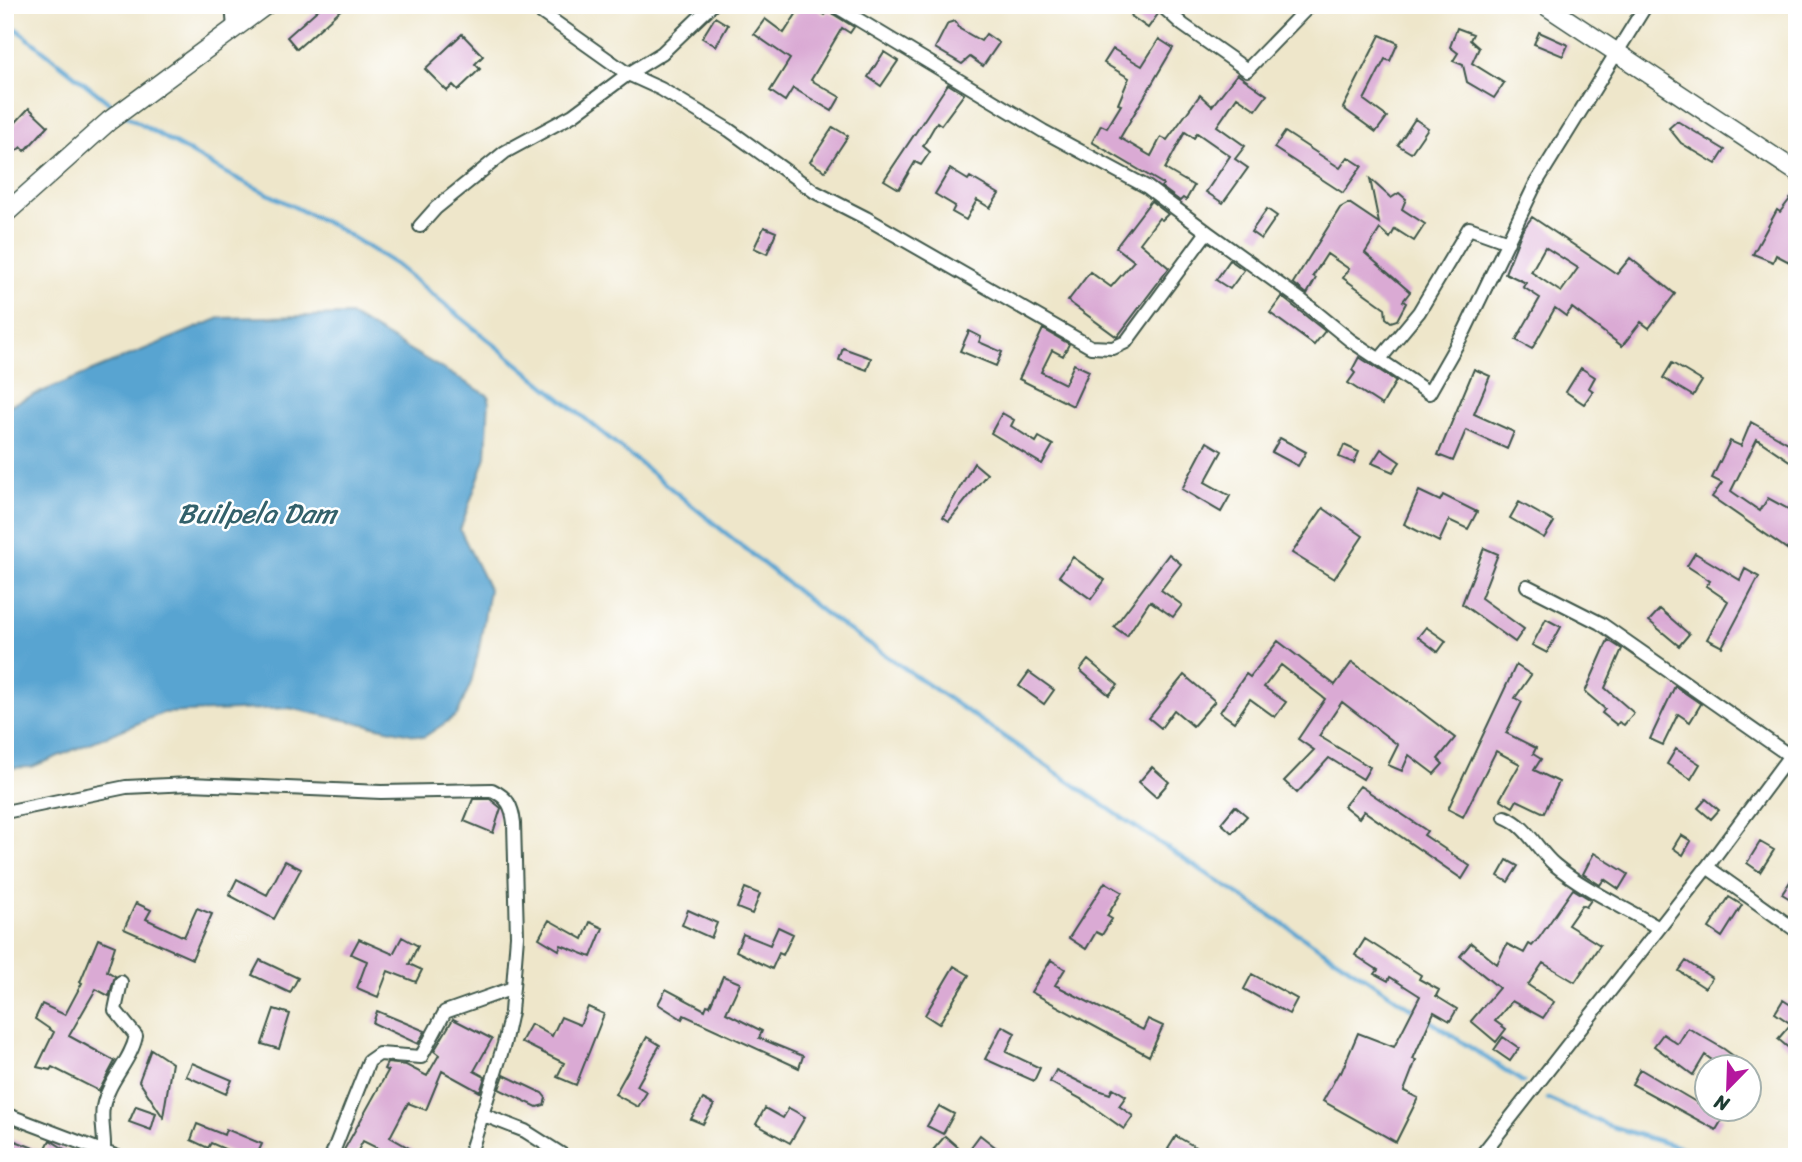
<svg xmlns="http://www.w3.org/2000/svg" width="1802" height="1162" viewBox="0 0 1802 1162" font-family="Sriracha,sans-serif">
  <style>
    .water { fill: #58a4d1; stroke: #3c7082; stroke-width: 2 }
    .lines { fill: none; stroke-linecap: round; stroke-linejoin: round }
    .stream { stroke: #58a4d1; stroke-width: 4.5 }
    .building { fill: #daaad4; fill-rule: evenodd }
    .street-casing { stroke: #3e564a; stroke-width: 16 }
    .secondary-casing { stroke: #3e564a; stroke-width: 21 }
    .street { stroke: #fff; stroke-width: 12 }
    .secondary { stroke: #fff; stroke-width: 18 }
    .labels { text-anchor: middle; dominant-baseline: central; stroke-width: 5; stroke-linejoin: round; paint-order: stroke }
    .water-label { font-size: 28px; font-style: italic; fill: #33616b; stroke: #fff }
  </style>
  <rect width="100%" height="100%" fill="#fff"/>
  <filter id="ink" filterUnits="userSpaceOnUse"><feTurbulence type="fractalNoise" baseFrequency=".0143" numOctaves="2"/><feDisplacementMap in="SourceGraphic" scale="14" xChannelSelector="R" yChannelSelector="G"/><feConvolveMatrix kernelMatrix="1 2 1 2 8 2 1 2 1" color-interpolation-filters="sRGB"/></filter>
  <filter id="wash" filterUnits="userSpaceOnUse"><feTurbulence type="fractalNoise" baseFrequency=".00686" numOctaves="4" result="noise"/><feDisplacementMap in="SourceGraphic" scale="28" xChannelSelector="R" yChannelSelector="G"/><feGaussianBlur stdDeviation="1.57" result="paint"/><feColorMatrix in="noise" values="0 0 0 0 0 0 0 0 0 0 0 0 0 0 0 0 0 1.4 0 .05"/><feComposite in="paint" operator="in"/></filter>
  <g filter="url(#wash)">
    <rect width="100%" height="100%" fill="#eee6ca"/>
    <path class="water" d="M350,315L489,396L486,457L460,530L489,589L479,649L471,683L457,715L424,737L289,708L163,713L32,767L5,768V407L220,318Z"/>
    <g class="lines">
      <path class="stream" d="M5,20L118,110
        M125,115L228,174L339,229L395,264L824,613L1131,824L1417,1012
        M1427,1019L1523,1082
        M1548,1099L1607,1125L1711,1157"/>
    </g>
    <g id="blocks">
      <path class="building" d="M323,5H346L297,49L287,37Z
        M802,5H810L825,15L828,11L854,27L850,33L842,28L811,80L840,97L832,111L793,88L785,101L770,91L790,59L754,34L765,19L784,33Z
        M1139,5H1152L1158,14L1148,28L1131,16Z
        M715,17L728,25L716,46L702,38Z
        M955,21L960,29L981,41L986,34L999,43L983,66L970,57L962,64L935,48L948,23Z
        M1457,28L1473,34L1470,40L1479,48L1472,63L1504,83L1494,98L1467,82L1463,65L1453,61L1458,53L1450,47Z
        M1539,32L1568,45L1563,56L1534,44Z
        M462,34L483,56L475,64L480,69L458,90L453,85L447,91L425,69Z
        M1380,35L1398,43L1390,61L1385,59L1364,100L1387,117L1376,132L1343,108Z
        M1159,39L1173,48L1120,138L1151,156L1161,137L1167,140L1200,95L1212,106L1237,74L1267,95L1256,110L1237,97L1217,126L1245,146L1235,159L1248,168L1223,203L1206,192L1230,156L1197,133L1194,138L1185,132L1165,169L1194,186L1186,200L1183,198L1180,201L1161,187L1163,184L1092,142L1101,125L1107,128L1121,105L1118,104L1129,78L1104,63L1113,49L1142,66Z
        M884,52L898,61L881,86L868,77Z
        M948,84L964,94L941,125L937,122L923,146L930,152L921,165L915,162L899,189L884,180Z
        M29,108L48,126L25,151L21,147L5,160V134Z
        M1415,119L1428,128L1411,153L1398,145Z
        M1677,121L1725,150L1716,164L1681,143L1669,128Z
        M833,127L848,136L825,171L810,162Z
        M1285,132L1340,168L1348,157L1362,166L1343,193L1274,148Z
        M950,169L968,180L970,177L999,194L990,208L977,200L966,220L952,212L955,206L935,194Z
        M1370,179L1391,198L1399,193L1406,199L1402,209L1425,224L1414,241L1395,229L1390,238L1380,229L1365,253L1410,292L1403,301L1406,303L1397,320L1391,322L1386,318L1385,308L1343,278L1349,269L1327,254L1313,276L1316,278L1307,294L1293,283L1340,208L1349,203L1379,223Z
        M1797,190V266L1776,255L1773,262L1753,254L1777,210L1780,212Z
        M1151,201L1168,214L1162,220L1159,218L1140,243L1169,268L1117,337L1068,301L1090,272L1111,287L1134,261L1116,247Z
        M1267,209L1277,216L1261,239L1251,232Z
        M1532,217L1617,274L1630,258L1675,294L1649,328L1641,322L1622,346L1572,308L1566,316L1555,308L1532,349L1516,340L1540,298L1523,287L1526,283L1505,273L1522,231ZM1545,247L1578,268L1561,292L1531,272Z
        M764,227L776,232L767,254L754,248Z
        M1230,260L1244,270L1230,289L1216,280Z
        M1282,297L1325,331L1314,345L1270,313Z
        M1043,329L1069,344L1063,356L1052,350L1041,372L1065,384L1074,364L1089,371L1073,406L1019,379Z
        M969,331L981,337L979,342L1002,352L996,366L960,351Z
        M843,348L871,358L867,370L839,360Z
        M1359,357L1396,381L1382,405L1348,383L1355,373L1352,370Z
        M1672,363L1702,381L1693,396L1663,378Z
        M1581,368L1595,377L1589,388L1593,391L1584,404L1566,392Z
        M1474,369L1490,376L1474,414L1514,432L1507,449L1466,430L1453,461L1438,455Z
        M1002,413L1014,420L1011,426L1036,442L1039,437L1053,445L1042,464L991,433Z
        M1751,422L1797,448V466L1757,439L1731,491L1760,511L1768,498L1788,509L1797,496V556L1712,497L1722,483L1712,478L1730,441L1741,446Z
        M1280,438L1306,452L1298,466L1272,452Z
        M1207,442L1222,451L1205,482L1230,496L1221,512L1182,489Z
        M1344,445L1359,452L1354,463L1339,457Z
        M1381,449L1400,462L1393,472L1372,463Z
        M974,463L987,474L949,521L943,517Z
        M1419,491L1440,501L1443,495L1477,512L1468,529L1449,520L1439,542L1404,524Z
        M1519,502L1554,522L1544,538L1510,518Z
        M1323,508L1363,536L1334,579L1292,553Z
        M1484,548L1498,554L1481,598L1524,629L1515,642L1462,604Z
        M1695,553L1740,580L1745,569L1759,577L1722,647L1707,639L1728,601L1706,586L1710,581L1687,566Z
        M1169,554L1181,564L1161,590L1182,605L1173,617L1150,601L1127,636L1114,627Z
        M1073,557L1105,580L1091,599L1059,576Z
        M1660,609L1689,634L1679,646L1649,621Z
        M1546,619L1561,627L1547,653L1532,645Z
        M1426,627L1446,641L1438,652L1418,637Z
        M1608,640L1622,649L1605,688L1634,713L1624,725L1619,722L1617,725L1602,713L1605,709L1585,692Z
        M1278,641L1335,685L1352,662L1420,711L1455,738L1438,759L1443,764L1434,774L1409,755L1402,771L1388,765L1398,745L1342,702L1319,736L1370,767L1363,779L1329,758L1297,793L1284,781L1314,750L1298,739L1325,699L1281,665L1264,687L1286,702L1275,717L1250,699L1234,722L1220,712L1246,674L1250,677Z
        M1088,660L1118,685L1109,695L1080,670Z
        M1516,665L1531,675L1515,698L1522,702L1506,733L1536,748L1533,754L1541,759L1534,770L1559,782L1544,813L1517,800L1513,807L1500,799L1520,764L1496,751L1463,817L1448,809Z
        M1029,672L1054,690L1044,704L1019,686Z
        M1184,675L1215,701L1193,726L1174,710L1161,728L1149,718Z
        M1675,686L1701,704L1690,722L1678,714L1663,745L1650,739Z
        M1676,749L1700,764L1691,779L1667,764Z
        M1152,767L1169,782L1156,797L1139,782Z
        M1360,786L1427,831L1424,835L1470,866L1462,879L1364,811L1359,818L1344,806Z
        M473,799H490L501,808L493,833L464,821Z
        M1706,799L1719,810L1711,819L1698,808Z
        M1235,806L1247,816L1232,833L1221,823Z
        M1681,835L1691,841L1683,855L1673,848Z
        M1760,842L1774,850L1760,872L1747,863Z
        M1594,853L1628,874L1619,889L1604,879L1600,885L1583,874Z
        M1507,860L1518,866L1508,882L1498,876Z
        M285,861L301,869L274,919L229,895L237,879L267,895Z
        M1797,871V903L1782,894Z
        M1105,882L1122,892L1107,916L1112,919L1102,935L1096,932L1086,949L1069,938Z
        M745,888L760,894L752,914L737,908Z
        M1573,889L1591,900L1586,907L1582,905L1568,925L1600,945L1575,982L1543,963L1528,985L1554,1002L1543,1018L1512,1001L1495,1021L1506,1029L1496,1042L1471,1021L1499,988L1460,956L1471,943L1497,964L1507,944L1524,953L1529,944L1532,946L1539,938Z
        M1729,897L1742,905L1722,937L1709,928Z
        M136,903L151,910L146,919L184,937L197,908L212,914L192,959L124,929Z
        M688,910L717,923L711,938L682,925Z
        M549,920L583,939L590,922L603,928L591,957L561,945L559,950L539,938Z
        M778,927L793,934L783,955L779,953L772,969L736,951L743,934L770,945Z
        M402,937L418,946L409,964L422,970L416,982L388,971L378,997L357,988L367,961L351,954L359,939L393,954Z
        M98,939L115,946L107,971L115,976L109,996L96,989L69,1036L115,1061L99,1091L52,1067L50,1070L37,1067L54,1032L35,1019L42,1004L65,1015L82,983L80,982Z
        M1365,939L1421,975L1419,979L1439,990L1436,996L1457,1009L1450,1021L1434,1012L1413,1059L1416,1060L1404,1091L1418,1098L1396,1142L1323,1101L1339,1072L1341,1073L1358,1033L1394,1047L1420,996L1390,977L1388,981L1375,974L1378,970L1355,955Z
        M260,960L298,978L290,993L252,975Z
        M1051,960L1065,969L1055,985L1143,1030L1148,1019L1163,1026L1149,1056L1031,992Z
        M1686,961L1712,978L1705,988L1679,971Z
        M954,966L969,975L939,1024L925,1015Z
        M1252,974L1297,999L1289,1014L1244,989Z
        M723,976L740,983L726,1013L762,1031L759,1038L803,1056L799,1068L684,1015L682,1019L658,1004L666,989L705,1010L707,1005L710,1006Z
        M1783,1000L1797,1009V1055L1778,1039L1791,1024L1775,1013Z
        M588,1007L604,1014L576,1085L557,1077L564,1063L521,1042L531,1024L552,1036L561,1017L580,1025Z
        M274,1009L290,1014L279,1049L262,1044Z
        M377,1011L425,1031L418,1044L373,1023Z
        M453,1019L492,1039L474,1071L485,1077L480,1092L442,1071L426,1110L408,1103L390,1137L425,1157H395L363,1141L355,1156L344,1150L388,1071L384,1069L387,1063L406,1065L427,1076L439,1055L434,1051Z
        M1002,1026L1015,1033L1006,1052L1040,1068L1034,1081L985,1059Z
        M1688,1028L1724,1049L1750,1068H1723L1705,1055L1693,1075L1654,1046L1663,1034L1678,1044Z
        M647,1037L660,1045L637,1086L647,1092L638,1107L615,1094Z
        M1503,1037L1519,1048L1510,1061L1494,1050Z
        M151,1049L172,1063L163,1117L139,1081Z
        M192,1063L232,1080L226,1094L186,1076Z
        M1640,1069L1723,1118L1716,1130L1632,1084Z
        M1056,1070L1090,1087L1110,1094L1113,1088L1126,1096L1119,1106L1133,1116L1124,1129L1083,1100L1050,1082Z
        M504,1075L542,1093L546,1098L544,1105L537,1107L499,1089Z
        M703,1099L714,1105L703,1124L691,1119Z
        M136,1106L156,1113L151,1130L129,1122Z
        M939,1106L954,1114L943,1134L927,1126Z
        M765,1108L783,1118L789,1108L805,1117L790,1143L756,1124Z
        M197,1124L224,1135L226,1129L262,1144L256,1157H243L211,1143L208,1148L191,1140Z
        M980,1135L1008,1157H984L971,1147Z
        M945,1136L969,1157H927Z
        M1176,1136L1213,1157H1181L1168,1149Z
        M5,1137L44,1152L50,1140L77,1157H5Z"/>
    </g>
  </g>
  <g filter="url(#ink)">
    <use href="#blocks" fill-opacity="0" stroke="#3e564a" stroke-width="2"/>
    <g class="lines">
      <defs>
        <path id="street" d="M232,5L234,28
          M531,5L628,74L662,53L712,5
          M834,5L1043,131L1147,187L1207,232
          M1161,5L1183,25L1247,70L1310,5
          M420,226L436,208L505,152L573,115L628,74L661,89L729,130L815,192L866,218L1091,347L1113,348L1126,342L1207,232L1301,300L1350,340L1429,393L1465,330L1536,183L1646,5
          M1380,359L1419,312L1469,228L1508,242
          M1527,586L1600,623L1790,756
          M5,812L126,787L190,784L381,792L492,790C508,798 512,806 514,823L517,936L511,1012L504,1044L469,1157
          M1505,817C1528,826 1537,850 1555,865C1585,890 1624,907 1657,927
          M1707,867L1797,931
          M5,1114L118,1157
          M481,1114L525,1131L566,1157
          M103,1157C107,1145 100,1123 103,1107C108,1081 131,1061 136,1036L115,1010L121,982
          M331,1157L369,1061L379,1054L421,1057L445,1012L513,988
          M1480,1157L1707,867L1797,746"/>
        <path id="secondary" d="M1545,5L1797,172
          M5,214L109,121L266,5"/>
      </defs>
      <use href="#street" class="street-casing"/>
      <use href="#secondary" class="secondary-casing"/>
      <use href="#street" class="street"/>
      <use href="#secondary" class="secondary"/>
    </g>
  </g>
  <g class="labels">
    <g class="water-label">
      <text x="257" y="513">Builpela Dam</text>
    </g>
  </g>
  <rect width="1802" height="1162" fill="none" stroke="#fff" stroke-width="28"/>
  <g transform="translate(1728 1088) rotate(203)"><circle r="33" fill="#ffffff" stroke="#a5b1ae" stroke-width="2"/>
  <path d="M0-5L12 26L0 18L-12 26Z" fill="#b5179e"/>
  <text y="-10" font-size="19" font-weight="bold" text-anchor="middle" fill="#1f3d34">N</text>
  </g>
</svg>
